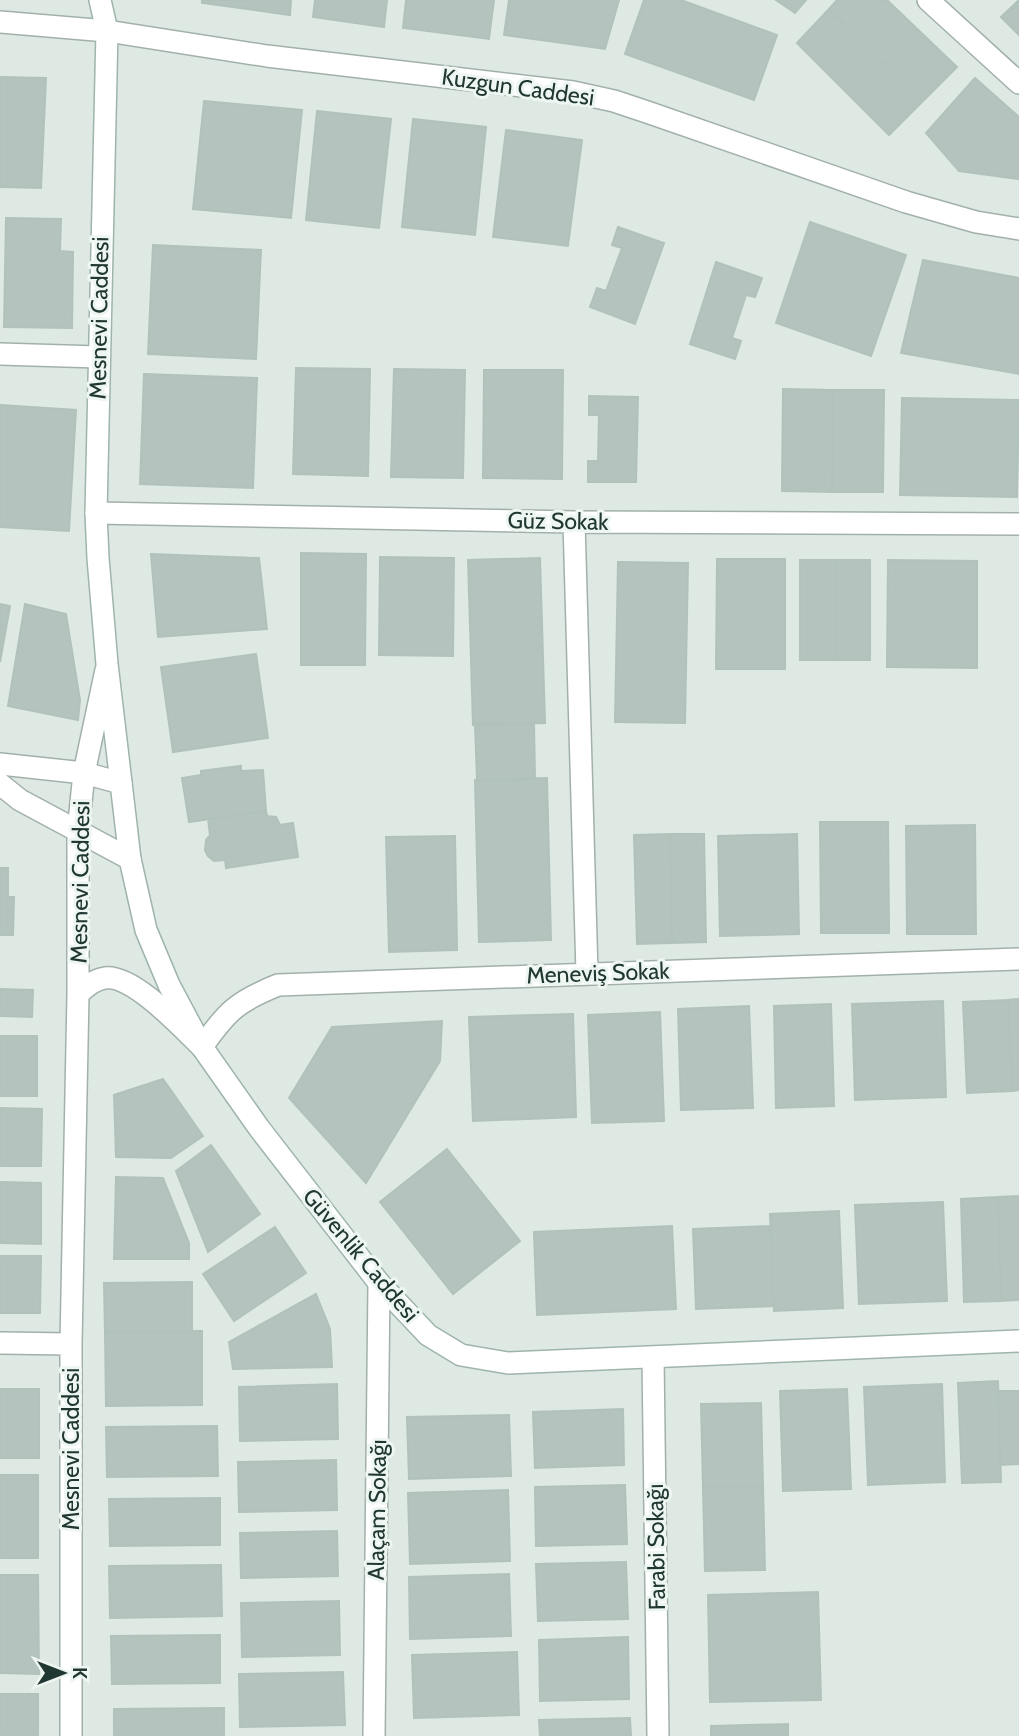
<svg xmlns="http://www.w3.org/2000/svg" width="1019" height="1736" viewBox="0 0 1019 1736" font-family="Cabin,sans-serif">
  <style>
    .building { fill: #b4c3bd; stroke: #b1c2bb; stroke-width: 2 }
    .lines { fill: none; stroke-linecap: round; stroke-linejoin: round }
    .minor-casing { stroke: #a2b0ab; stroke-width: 24 }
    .secondary-casing { stroke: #9eb4ac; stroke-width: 24 }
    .minor { stroke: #fff; stroke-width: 21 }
    .secondary { stroke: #fff; stroke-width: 21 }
    .labels { text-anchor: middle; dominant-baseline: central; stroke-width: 6; stroke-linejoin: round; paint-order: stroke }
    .street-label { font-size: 23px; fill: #213731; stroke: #eef6f2 }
  </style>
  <rect width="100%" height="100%" fill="#dee9e4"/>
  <path class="building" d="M202,0H291L290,15L202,3Z
    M315,0H387L384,27L313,17Z
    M406,0H494L489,39L403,28Z
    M509,0H619L605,49L504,35Z
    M644,0H681L777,35L754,100L625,54Z
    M776,0H806L795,13Z
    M837,0H887L957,67L923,101L829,9Z
    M1019,0V35L1001,17Z
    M829,9L923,101L889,135L797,43Z
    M0,77L46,78L41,188L0,187Z
    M975,78L1019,117V179L959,171L926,133Z
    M204,101L302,110L291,218L193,209Z
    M317,111L391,119L379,228L306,220Z
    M413,119L486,127L475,235L402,227Z
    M506,130L582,140L568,246L493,237Z
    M6,218L61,219L60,251L73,252L72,328L4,327Z
    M810,222L906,255L871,356L776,323Z
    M618,227L664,243L635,324L590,307L597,288L606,291L622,248L612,245Z
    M153,245L261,250L256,359L148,354Z
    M923,260L1019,278V374L901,353Z
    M716,262L762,278L755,297L746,295L732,338L741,341L735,359L690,344Z
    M296,368L370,369L368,476L293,474Z
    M394,369L465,370L463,478L391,477Z
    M484,370H563L562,479L483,478Z
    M144,374L257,378L253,488L140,484Z
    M783,389L833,390L832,492L782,491Z
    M833,390H884L883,492H832Z
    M589,396L638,397L636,482H588V461H598L599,415H589Z
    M902,398L1019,400L1017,497L900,495Z
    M0,405L76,410L69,531L0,527Z
    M301,553L366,554L365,665H301Z
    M151,554L259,558L267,629L158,637Z
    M380,557L454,558L453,656L379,655Z
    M540,558L545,723L473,725L468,560Z
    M717,559H785V669H716Z
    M800,560H837V660H800Z
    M837,560H870V660H837Z
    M888,560L977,561V668L887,667Z
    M618,562L688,563L685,723L615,722Z
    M0,604L10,606L0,662Z
    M25,604L66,614L80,700L78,720L8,706Z
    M256,654L268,738L173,752L161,667Z
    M534,723L535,779L477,780L475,724Z
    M241,766V771L263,770L266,811L189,822L182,778L201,775V771Z
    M547,778L551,940L479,942L475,780Z
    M266,811L267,816L276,817L280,825L293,823L298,857L226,868L225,860L214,861L208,856L205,850L206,840L210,835L208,819Z
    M820,822H888L889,933H821Z
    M975,825L976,934H907L906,826Z
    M670,834H704L706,942L672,943Z
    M670,834L672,943L637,944L634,835Z
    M797,834L799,934L720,936L718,836Z
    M455,836L457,950L389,952L386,837Z
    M0,868H8V897H14L13,935H0Z
    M0,989L33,990L32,1017L0,1016Z
    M1019,999V1090L1012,1091L1008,1000Z
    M1008,1000L1012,1091L967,1093L963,1002Z
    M943,1001L946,1097L855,1100L852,1004Z
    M831,1004L834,1106L776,1108L774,1006Z
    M749,1006L753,1108L681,1110L678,1009Z
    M660,1012L664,1121L592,1123L588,1015Z
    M573,1014L576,1117L473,1121L469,1017Z
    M442,1021L440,1061L366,1183L289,1098L332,1027Z
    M0,1036H37V1096H0Z
    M163,1079L203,1136L171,1158L116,1157L114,1095Z
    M0,1108L42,1109L41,1166H0Z
    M211,1145L260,1214L208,1252L176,1171Z
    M447,1149L520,1241L453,1294L380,1202Z
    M116,1177L163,1178L189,1243V1259H114Z
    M0,1182L41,1183V1244L0,1243Z
    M1019,1196V1300L1001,1301L998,1197Z
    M998,1197L1001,1301L964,1302L961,1199Z
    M943,1202L947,1301L859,1304L855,1205Z
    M839,1211L843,1308L774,1311L770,1214Z
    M672,1226L676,1309L537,1315L534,1232Z
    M770,1226L774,1306L696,1309L693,1229Z
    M275,1227L306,1273L234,1321L203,1274Z
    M0,1256H41L40,1313H0Z
    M192,1282V1331L105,1332L104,1283Z
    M316,1294L330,1329L332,1367L233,1369L229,1342Z
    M202,1331V1405L106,1406L105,1332Z
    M998,1381L1001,1482L962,1483L958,1383Z
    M337,1384L338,1439L240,1441L239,1387Z
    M942,1384L945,1482L868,1485L864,1387Z
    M0,1389H39V1458H0Z
    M847,1389L851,1489L783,1491L780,1391Z
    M998,1391H1019V1464L1000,1465Z
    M761,1403L763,1486L703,1487L701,1404Z
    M623,1409L624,1465L535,1468L533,1412Z
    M509,1415L511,1476L409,1479L407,1417Z
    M217,1426L218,1476L107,1477L106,1427Z
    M336,1460L337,1510L239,1512L238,1462Z
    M0,1475H38V1558H0Z
    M625,1485L627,1544L536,1546L535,1487Z
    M763,1486L765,1570L705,1571L703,1487Z
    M508,1490L510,1561L410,1564L408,1493Z
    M220,1498V1545L110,1546L109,1499Z
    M337,1531L338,1576L241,1578L240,1533Z
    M626,1562L628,1619L538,1621L536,1564Z
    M221,1565L222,1616L110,1618L109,1566Z
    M509,1574L511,1636L410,1639L409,1577Z
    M0,1575H38L39,1674L0,1673Z
    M818,1592L821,1700L710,1702L708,1595Z
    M339,1601L340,1655L242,1657L241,1603Z
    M220,1635V1683L112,1684L111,1636Z
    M628,1637L629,1699L540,1701L539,1640Z
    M517,1652L519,1715L414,1718L412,1655Z
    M343,1672L345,1725L240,1727L239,1674Z
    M0,1694H38V1736H0Z
    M224,1708V1736H114V1709Z
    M630,1718L631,1736H540L539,1720Z
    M788,1724V1736H711V1726Z"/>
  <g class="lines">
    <defs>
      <path id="minor" d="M928,0L1019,83
        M0,22L107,31L267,56L573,92L614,101L647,112L906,202L976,222L1019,229
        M0,354L98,357
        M96,513L574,522L1019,524
        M574,522L587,973
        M0,764L84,773L121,783
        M0,784L20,800L130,859
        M78,994C86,987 93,980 105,978C133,974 183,1029 202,1047C227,1011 238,1001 278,985L1019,959
        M0,1343L71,1344
        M653,1358L658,1736
        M71,1736V1344L78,994V832L84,773L106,670
        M374,1736L379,1283"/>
      <path id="secondary" d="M100,0L107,31L96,513L98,558L107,664L130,859L146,930L169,985L202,1047L259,1128L379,1283L428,1335L461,1355L508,1363L1019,1341"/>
    </defs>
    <use href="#minor" class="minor-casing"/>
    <use href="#secondary" class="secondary-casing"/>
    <use href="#minor" class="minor"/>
    <use href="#secondary" class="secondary"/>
  </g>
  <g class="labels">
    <g class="street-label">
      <text transform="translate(518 87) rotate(8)">Kuzgun Caddesi</text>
      <text transform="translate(99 318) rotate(-89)">Mesnevi Caddesi</text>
      <text transform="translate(558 521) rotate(1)">Güz Sokak</text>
      <text transform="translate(80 882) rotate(-89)">Mesnevi Caddesi</text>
      <text transform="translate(598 973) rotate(-2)">Meneviş Sokak</text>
      <text transform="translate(361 1255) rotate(50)">Güvenlik Caddesi</text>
      <text transform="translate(71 1449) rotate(-90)">Mesnevi Caddesi</text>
      <text transform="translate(377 1510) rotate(-89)">Alaçam Sokağı</text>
      <text transform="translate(656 1547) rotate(-91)">Farabi Sokağı</text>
    </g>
  </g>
  <g transform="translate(63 1673) rotate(90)" stroke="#eef6f2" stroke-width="5" paint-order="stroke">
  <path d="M0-5L12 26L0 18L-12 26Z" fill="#213731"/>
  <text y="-10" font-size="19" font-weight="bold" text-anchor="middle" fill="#213731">K</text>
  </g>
</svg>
